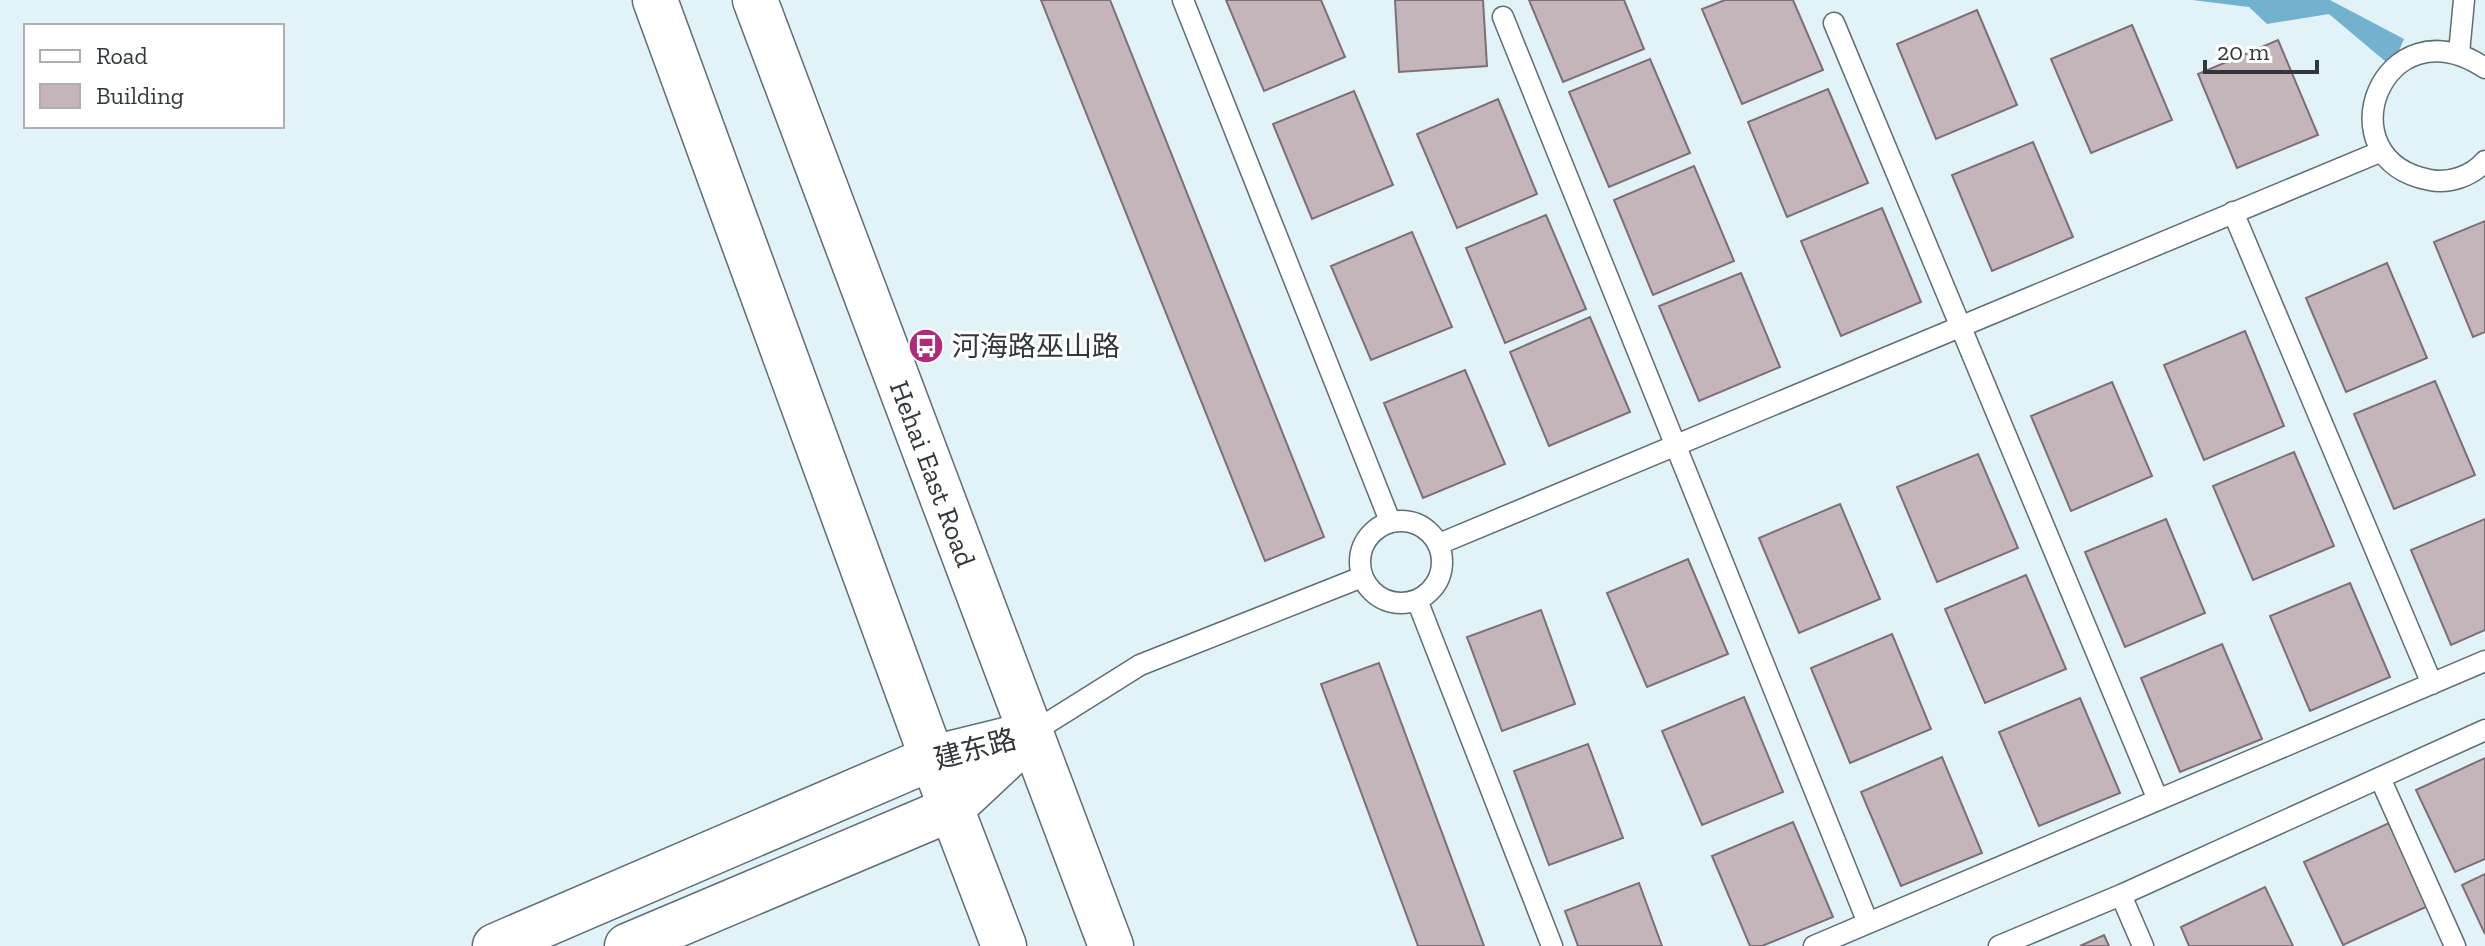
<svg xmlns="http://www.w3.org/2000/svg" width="2485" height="946" viewBox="0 0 2485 946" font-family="'Zilla Slab','Noto Sans SC',serif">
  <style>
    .water { fill: #73b2ce }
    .building { fill: #c4b5bb; stroke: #7d6f75; stroke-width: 2 }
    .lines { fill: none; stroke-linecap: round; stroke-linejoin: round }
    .service-casing { stroke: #5f6d74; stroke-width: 23 }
    .tertiary-casing { stroke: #5f6d74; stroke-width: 47 }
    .primary-casing { stroke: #5f6d74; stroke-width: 47 }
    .service { stroke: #fff; stroke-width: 20 }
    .tertiary { stroke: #fff; stroke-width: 44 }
    .primary { stroke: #fff; stroke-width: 44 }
    .labels { text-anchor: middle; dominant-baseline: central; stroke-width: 6; stroke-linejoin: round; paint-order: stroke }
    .poi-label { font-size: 28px; fill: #31373a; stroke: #fff; text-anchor: start }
    .street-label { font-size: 28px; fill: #31373a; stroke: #fff }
  </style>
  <rect width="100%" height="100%" fill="#e2f2f9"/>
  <path class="water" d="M2192,0H2330L2404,39L2392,67L2329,14L2267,24L2249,7Z"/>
  <path class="building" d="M1041,0H1110L1324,537L1265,561Z
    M1226,0H1321L1345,57L1264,91Z
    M1395,0H1483L1487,66L1399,72Z
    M1529,0H1624L1644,49L1563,82Z
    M1725,0H1793L1823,70L1742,104L1702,9Z
    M1977,10L2017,105L1936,139L1897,44Z
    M2132,25L2172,120L2091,153L2051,59Z
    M2278,40L2318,135L2237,168L2198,74Z
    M1650,59L1690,153L1609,187L1569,92Z
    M1828,89L1868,183L1787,217L1748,122Z
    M1354,91L1393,185L1312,219L1273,124Z
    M1498,99L1537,194L1457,228L1417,134Z
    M2033,142L2073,237L1992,271L1952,175Z
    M1694,166L1734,261L1653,295L1614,200Z
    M1882,208L1921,302L1841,336L1801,241Z
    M1546,215L1586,309L1505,343L1466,248Z
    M2485,221V332L2473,337L2434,242Z
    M1412,232L1452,327L1371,360L1331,266Z
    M2387,263L2427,358L2346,392L2306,298Z
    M1741,273L1780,367L1699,401L1659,306Z
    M1590,317L1630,412L1549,446L1510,352Z
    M2245,331L2284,426L2204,460L2164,365Z
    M1465,370L1505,464L1423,498L1384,403Z
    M2435,381L2475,475L2394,509L2354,414Z
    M2112,382L2152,476L2071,511L2031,416Z
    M2294,452L2334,546L2253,580L2213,486Z
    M1978,454L2018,548L1937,582L1897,487Z
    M1840,504L1880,599L1799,633L1759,538Z
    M2166,519L2205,613L2125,647L2085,552Z
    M2485,519V630L2451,645L2411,550Z
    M1688,559L1728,654L1647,687L1607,593Z
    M2026,575L2066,669L1985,703L1945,609Z
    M2350,583L2390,677L2310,711L2270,616Z
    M1541,610L1575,704L1502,731L1467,637Z
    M1892,634L1931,729L1850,763L1811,668Z
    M2222,644L2262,739L2180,772L2141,678Z
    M1379,663L1484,946H1418L1321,684Z
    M1744,697L1783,792L1702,825L1662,731Z
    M2080,698L2120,793L2039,826L1999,732Z
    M1588,744L1623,838L1549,865L1514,771Z
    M1942,757L1982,853L1901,886L1861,792Z
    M2485,758V859L2455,872L2416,790Z
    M1793,822L1833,917L1762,946H1750L1712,856Z
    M2389,823L2428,906L2343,945L2304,862Z
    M2485,874V934L2462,885Z
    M1639,883L1662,946H1578L1565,911Z
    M2265,887L2293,946H2189L2181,927Z
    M2104,935L2109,946H2080Z"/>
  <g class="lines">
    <defs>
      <path id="service" d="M1183,0L1390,521
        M1503,17L1868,923
        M1834,23L2158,800
        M2459,53L2464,0
        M2485,68C2383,0 2321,160 2430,180C2449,184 2472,176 2485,161
        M2233,212L2432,684
        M1360 562a41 41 0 1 1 82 0a41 41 0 1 1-82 0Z
        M1439,544L2382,151
        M1417,600L1552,946
        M1030,734L1140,665L1362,577
        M2380,778L2455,946
        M2121,895L2143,946
        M1814,946L2485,661
        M1999,946L2121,895L2485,730"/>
      <path id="tertiary" d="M495,946L932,758L1030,734
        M627,946L951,809L1028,737"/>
      <g id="primary">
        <path d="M655,0L932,758L1004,946"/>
        <path id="s1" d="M755,0L1111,946"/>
      </g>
    </defs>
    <use href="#service" class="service-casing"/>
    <use href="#tertiary" class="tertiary-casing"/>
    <use href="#primary" class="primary-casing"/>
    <use href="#service" class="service"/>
    <use href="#tertiary" class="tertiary"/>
    <use href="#primary" class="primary"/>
  </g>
  <defs>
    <symbol id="bus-disc" viewBox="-11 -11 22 22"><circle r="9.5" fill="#ad2c79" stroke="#fff"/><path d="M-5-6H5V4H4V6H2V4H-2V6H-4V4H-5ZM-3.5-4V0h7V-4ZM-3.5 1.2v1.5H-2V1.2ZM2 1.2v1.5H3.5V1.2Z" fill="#fff"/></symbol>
  </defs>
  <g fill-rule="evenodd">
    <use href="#bus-disc" x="906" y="326" width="40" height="40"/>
  </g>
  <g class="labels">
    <g class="poi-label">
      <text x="952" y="346">河海路巫山路</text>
    </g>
    <g class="street-label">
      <text stroke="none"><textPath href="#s1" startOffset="506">Hehai East Road</textPath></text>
      <text transform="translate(975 749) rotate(-15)">建东路</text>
    </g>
  </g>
  <rect x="24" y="24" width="260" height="104" fill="#ffffff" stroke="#adafb0" stroke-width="2"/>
  <rect x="40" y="50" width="40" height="12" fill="#ffffff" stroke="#adafb0" stroke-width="2"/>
  <text x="96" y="64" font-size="24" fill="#31373a">Road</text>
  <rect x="40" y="84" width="40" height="24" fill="#c4b5bb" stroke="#adafb0" stroke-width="2"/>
  <text x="96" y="104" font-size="24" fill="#31373a">Building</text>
  <path d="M2205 60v12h112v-12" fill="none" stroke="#31373a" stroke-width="4"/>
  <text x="2217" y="60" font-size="24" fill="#31373a" stroke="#ffffff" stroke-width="6" paint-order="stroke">20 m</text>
</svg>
